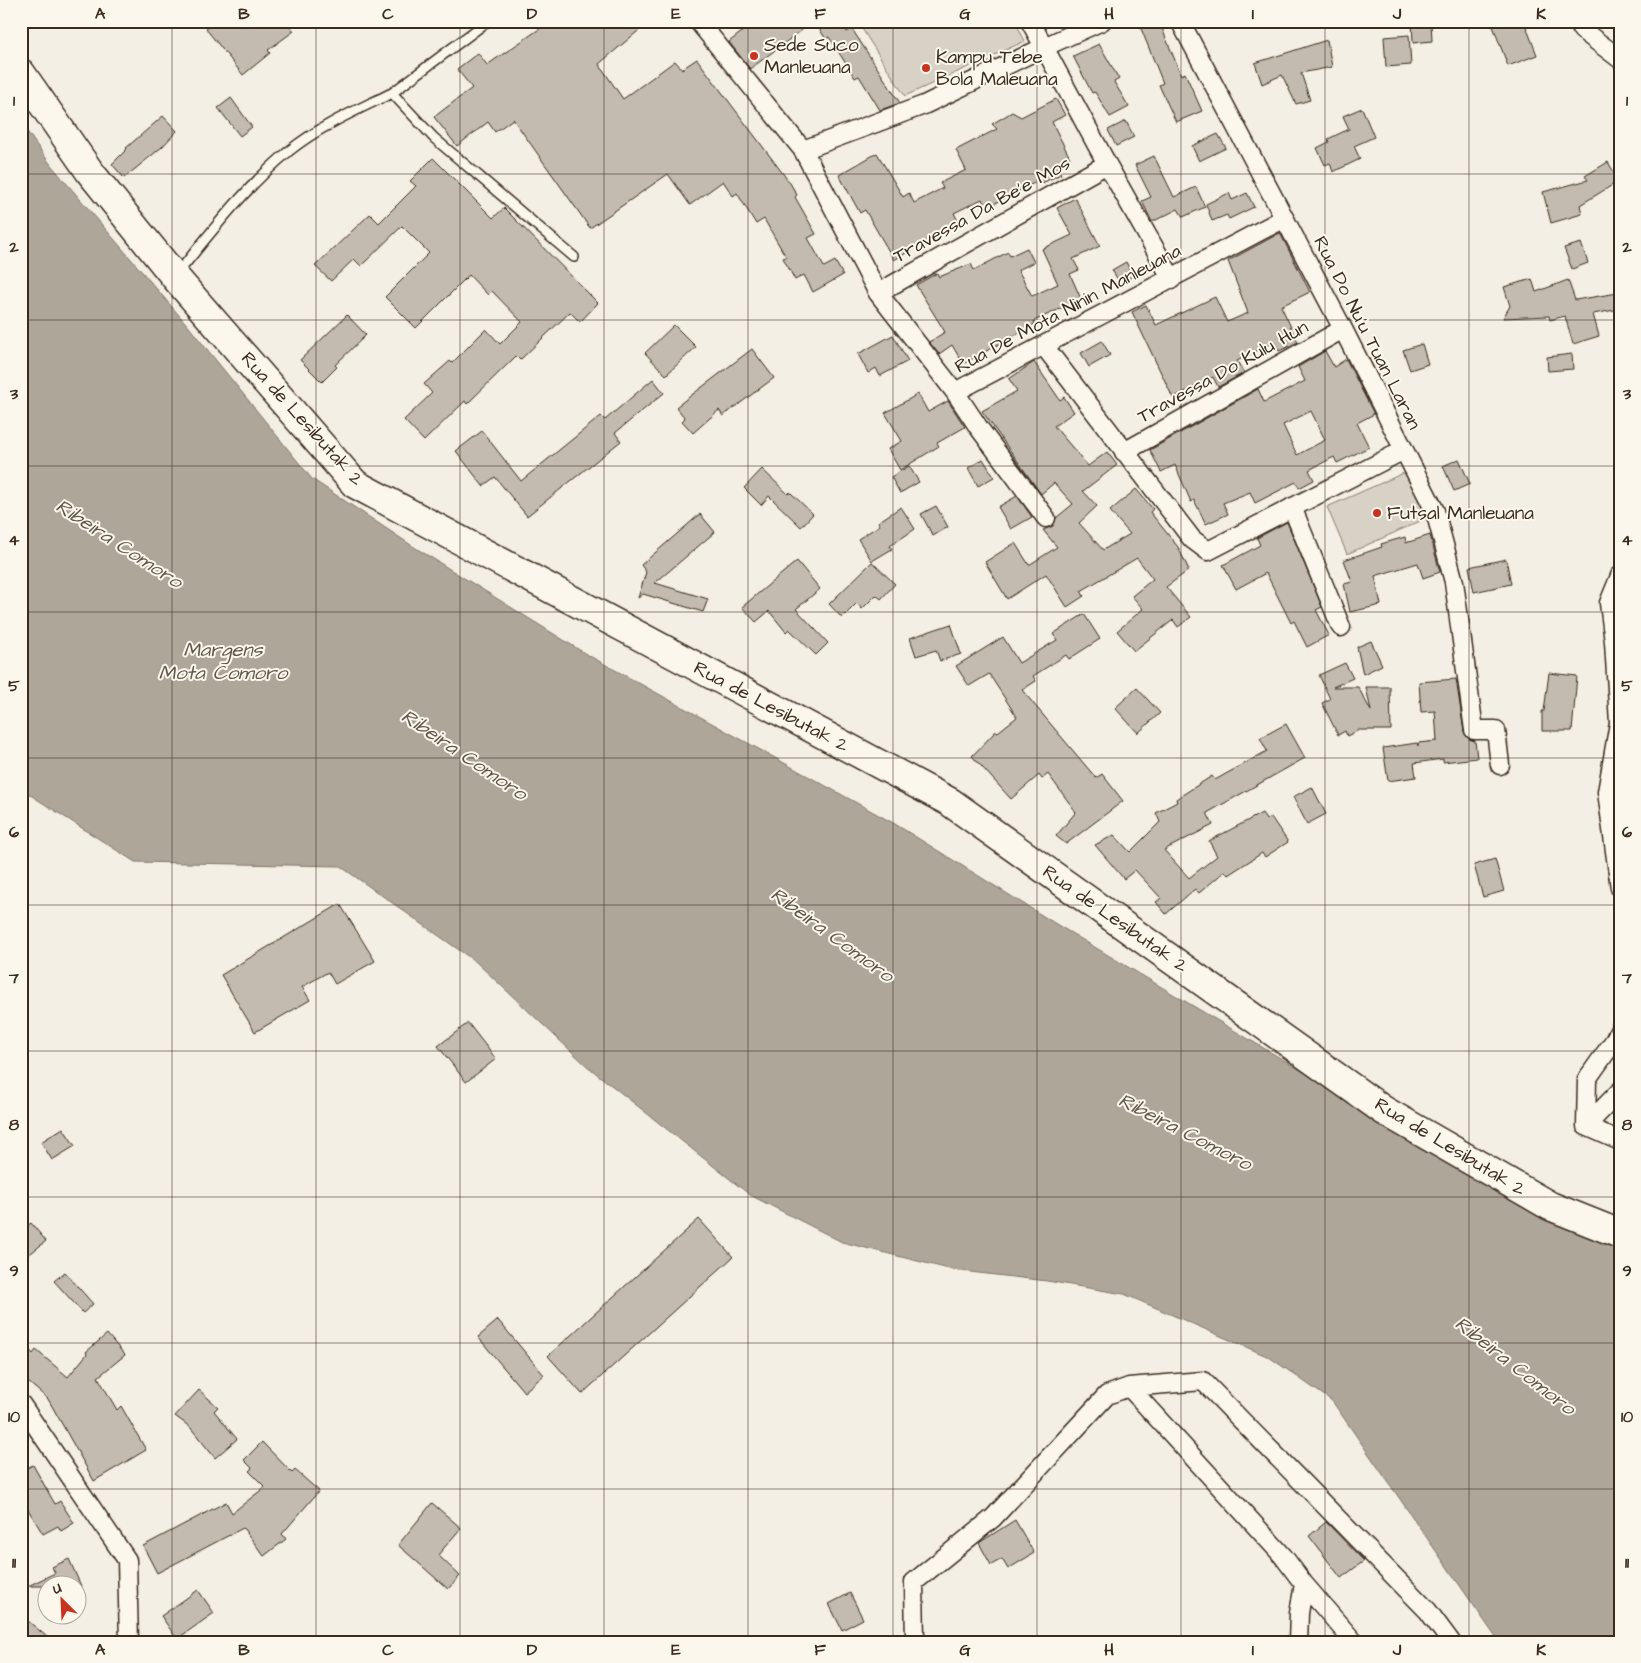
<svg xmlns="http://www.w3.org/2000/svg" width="1641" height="1663" viewBox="0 0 1641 1663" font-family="'Architects Daughter',sans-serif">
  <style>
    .green { fill: #d8d1c6; stroke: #8a7e72 }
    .water { fill: #afa69a; stroke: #817468 }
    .building { fill: #c3bbb0; stroke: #3b2a1e; fill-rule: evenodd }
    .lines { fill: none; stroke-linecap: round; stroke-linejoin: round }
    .lane-casing { stroke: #3b2a1e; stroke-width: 12 }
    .street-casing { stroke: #3b2a1e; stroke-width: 21 }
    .primary-casing { stroke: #3b2a1e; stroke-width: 31 }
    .lane { stroke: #fbf7ec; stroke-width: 9 }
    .street { stroke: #fbf7ec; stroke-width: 18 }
    .primary { stroke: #fbf7ec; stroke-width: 28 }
    .grid { fill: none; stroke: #3b2a1e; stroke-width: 1; stroke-opacity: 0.55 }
    .poi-dot { fill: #c8321e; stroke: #fbf7ec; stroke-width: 2 }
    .labels { text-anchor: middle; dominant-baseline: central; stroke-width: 4; stroke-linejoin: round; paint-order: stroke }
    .poi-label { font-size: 19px; fill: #3b2a1e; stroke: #fbf7ec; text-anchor: start }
    .street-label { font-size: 19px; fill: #3b2a1e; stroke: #fbf7ec }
    .water-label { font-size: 20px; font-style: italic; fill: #645549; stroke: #fbf7ec }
    .neatline { fill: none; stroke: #3b2a1e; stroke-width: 2 }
    .grid-label { font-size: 16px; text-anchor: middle; font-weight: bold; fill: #3b2a1e }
  </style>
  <rect width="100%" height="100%" fill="#f3efe4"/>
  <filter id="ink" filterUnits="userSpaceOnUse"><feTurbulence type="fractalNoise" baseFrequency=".02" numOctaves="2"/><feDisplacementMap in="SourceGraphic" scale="10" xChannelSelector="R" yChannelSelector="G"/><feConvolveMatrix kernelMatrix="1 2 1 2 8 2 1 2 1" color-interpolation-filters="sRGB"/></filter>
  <g filter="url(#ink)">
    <path class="green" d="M857,21H1015L1025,41L905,96Z
      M1406,472L1427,518L1347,554L1327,507Z"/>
    <path class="water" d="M21,123L51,165L189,327L312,479L411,545L586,654L895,824L1056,924L1506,1193L1620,1247V1642H1499L1332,1401L1269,1357L1124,1294L1047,1281L953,1270L842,1242L750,1195L587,1066L476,962L340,866L135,862L21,789Z"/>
    <path class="building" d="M216,21H286L294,31L268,50L270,53L243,75L206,29Z
      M551,21H650L599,64L623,99L675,61L682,69L697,59L790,183L797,195L795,197L816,234L808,238L824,267L835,261L843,275L813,292L804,275L795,280L783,258L786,257L764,219L756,224L737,193L733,196L723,181L690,205L668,174L590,228L513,119L495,132L488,122L457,146L434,117L472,88L457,69L478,53L487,65Z
      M736,21H814L750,69L729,42L743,31Z
      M814,21H854L844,28L847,32L852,29L900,103L880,110L859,76L855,78L829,37L826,39Z
      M1153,21H1159L1181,75L1185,73L1202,111L1176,122L1159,85L1163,83L1140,26Z
      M1412,21H1431L1432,41L1413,43Z
      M1491,21H1524L1537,55L1508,66Z
      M1409,35L1411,65L1386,67L1384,37Z
      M1327,40L1332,67L1301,73L1310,100L1296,104L1282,75L1262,84L1255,63Z
      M1099,44L1119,79L1114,82L1129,107L1110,117L1095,92L1092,93L1073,56Z
      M231,98L252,127L240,136L218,108Z
      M1056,99L1065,115L1052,122L1070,158L1056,165L1061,174L1042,183L1040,180L986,208L982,199L954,213L959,223L894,260L865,210L860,213L839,175L877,153L903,197L909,193L914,203L943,188L940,183L966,170L956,150L997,129L992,124L1012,112L1021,117Z
      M1362,108L1374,137L1354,146L1360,159L1333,172L1330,163L1325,165L1317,148L1329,142L1328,139L1349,129L1343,116Z
      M163,116L177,131L162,147L124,178L112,164L127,149L126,148Z
      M1126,121L1134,137L1116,146L1108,130Z
      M1218,134L1226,148L1199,161L1192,146Z
      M1154,156L1174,197L1196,187L1205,207L1183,217L1178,209L1152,222L1142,201L1151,197L1135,165Z
      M433,158L493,218L504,208L598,303L580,322L570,312L520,360L516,356L467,404L465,401L424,441L404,420L432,393L424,384L450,361L452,363L486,329L500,344L522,322L492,291L488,295L469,275L416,328L385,297L429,253L402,226L361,266L354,259L331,281L315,266L370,214L379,223L416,186L410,181Z
      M1608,162L1619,181L1580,205L1582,214L1551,223L1543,192L1588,180L1585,176Z
      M1229,193L1232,200L1247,193L1254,207L1229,219L1227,215L1212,221L1206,204Z
      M1075,198L1100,246L1073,259L1079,270L1070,274L1081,299L1034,321L1035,324L963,364L952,345L939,354L929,342L945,332L916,285L937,273L939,277L971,264L974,270L1008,252L1010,256L1027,248L1034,262L1018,270L1032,296L1058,284L1042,249L1072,235L1057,208Z
      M1280,233L1310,292L1281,306L1298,342L1279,351L1274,342L1237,361L1244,373L1218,387L1213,377L1173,398L1132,312L1146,305L1156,325L1215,297L1227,322L1248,313L1228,261Z
      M1581,243L1588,263L1572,269L1564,248Z
      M1126,262L1133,276L1120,283L1112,270Z
      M1532,279L1536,292L1568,280L1575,300L1618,293L1620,309L1593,314L1599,336L1573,344L1565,316L1550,320L1549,316L1503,318L1510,306L1504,287Z
      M347,315L366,335L335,365L337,367L322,382L300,360Z
      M674,325L696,347L666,375L645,353Z
      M893,335L908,361L880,376L876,368L868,373L858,354Z
      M1102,341L1110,355L1089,367L1081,353Z
      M1422,344L1428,364L1410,370L1403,350Z
      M752,349L774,378L723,416L719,410L693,433L682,421L685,418L676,407Z
      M1325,351L1334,367L1346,359L1374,414L1357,423L1369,447L1337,463L1334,457L1309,470L1314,480L1299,488L1296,482L1255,503L1250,492L1223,503L1228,514L1206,524L1194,500L1191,502L1175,465L1161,472L1150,450L1258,389L1264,402L1305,381L1298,367ZM1311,411L1325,440L1297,455L1283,425Z
      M1572,354L1573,369L1548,371L1547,357Z
      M1034,362L1060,400L1064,397L1074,412L1054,426L1088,466L1107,452L1117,465L1083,491L1097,506L1079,523L1103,550L1130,534L1110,511L1136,489L1153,509L1150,512L1178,547L1189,570L1166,587L1191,617L1178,627L1173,620L1134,651L1117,631L1143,609L1132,596L1153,579L1137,558L1081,591L1084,596L1067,607L1046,574L1007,599L985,562L1015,543L1029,565L1057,547L1043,530L1053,526L1056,518L1073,504L1054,483L1041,494L982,411L1017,391L1009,379Z
      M653,379L664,393L615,433L621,441L527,516L495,477L483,486L456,451L482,431L521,481L601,416L605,420Z
      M918,394L928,412L948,401L965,427L937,443L939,446L900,470L888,449L902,441L885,413Z
      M983,459L994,477L978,486L968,468Z
      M1459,459L1470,484L1454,491L1443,466Z
      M909,466L919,482L900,493L891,477Z
      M762,469L788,494L790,492L813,514L801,527L769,496L761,505L744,488Z
      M1017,496L1032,517L1011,529L998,507Z
      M936,506L948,527L933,536L921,514Z
      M901,507L915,529L890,546L892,549L872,561L858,539L880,525L878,522Z
      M700,514L715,532L655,583L708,599L703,612L643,594L638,598L646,572L641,565Z
      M1287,522L1322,607L1316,610L1329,635L1307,647L1294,621L1291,623L1266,573L1236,589L1223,565L1260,545L1257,538Z
      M1430,535L1440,572L1423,578L1418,563L1375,576L1381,605L1350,612L1344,584L1352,582L1344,560L1382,547L1381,544L1405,537L1406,543Z
      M1506,559L1511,584L1474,592L1469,567Z
      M797,561L820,589L796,609L828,643L816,655L789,629L786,632L769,611L756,622L742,607Z
      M872,562L895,584L881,599L876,595L862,609L857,603L842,618L829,604Z
      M1084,614L1100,639L1069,659L1066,655L1033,676L1036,681L1022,690L1096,778L1102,774L1123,801L1066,844L1056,836L1076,812L1048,774L1042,779L1039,775L1011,799L972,756L996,731L998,732L1017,717L989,674L969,686L956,666L1003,637L1019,663L1057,640L1053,634Z
      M951,624L961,654L940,661L936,650L916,656L910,638Z
      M1371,641L1382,665L1363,674L1357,647Z
      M1345,663L1353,678L1333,687H1358L1371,711L1366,687H1390L1391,730H1359L1347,736L1345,731L1338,735L1322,703L1330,699L1319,675Z
      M1549,673L1577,676L1572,731H1542V711H1544Z
      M1456,679L1464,732L1469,739L1475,741L1477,758L1443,762V759L1414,763L1416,777L1388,781L1383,748L1417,743L1418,746V743L1437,741L1435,711L1421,712L1419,682Z
      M1137,688L1160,713L1138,733L1115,708Z
      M1286,724L1305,758L1207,813L1213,825L1164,850L1189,878L1217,856L1209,841L1262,813L1266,820L1271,817L1288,842L1265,857L1262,853L1228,875L1225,871L1199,893L1195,889L1166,914L1156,902L1161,898L1135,870L1124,879L1095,845L1114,835L1130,852L1160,822L1156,813L1177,802L1176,799L1212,776L1215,780L1267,751L1260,738Z
      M1312,787L1326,814L1307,824L1293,797Z
      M1495,859L1504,891L1483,897L1474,865Z
      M340,904L375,961L335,984L328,972L302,987L310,1000L255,1032L221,975Z
      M468,1023L496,1059L466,1082L438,1046Z
      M63,1128L75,1146L52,1160L41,1142Z
      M699,1219L733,1257L582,1394L548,1356Z
      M31,1223L46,1241L21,1261V1230Z
      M65,1272L93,1304L83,1313L54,1281Z
      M498,1320L544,1375L524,1392L478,1337Z
      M107,1334L125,1355L98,1377L117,1410L121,1406L146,1450L94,1481L48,1399L21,1376V1340L33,1354L36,1350L68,1377L87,1354L86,1352Z
      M199,1390L218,1407L214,1411L237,1439L215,1458L190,1427L175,1416Z
      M262,1442L292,1473L295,1470L319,1491L282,1534L286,1539L264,1556L243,1528L157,1573L143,1546L226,1502L232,1513L265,1487L249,1471L252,1468L244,1460Z
      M33,1465L55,1504L60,1501L74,1523L61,1531L58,1526L43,1534L21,1498V1471Z
      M432,1503L461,1528L438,1555L460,1576L448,1589L398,1545Z
      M1015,1520L1034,1553L1008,1569L1002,1559L991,1565L979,1543Z
      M1326,1522L1364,1561L1341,1578L1309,1536Z
      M69,1559L81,1586H28L55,1573L52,1567Z
      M198,1590L214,1613L177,1639L161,1616Z
      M850,1593L863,1619L842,1630L829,1604Z
      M21,1615L53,1642H21Z"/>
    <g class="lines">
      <defs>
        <path id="lane" d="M392,93L488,21
          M177,274C212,231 246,187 289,151C320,126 357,110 392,93L434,138L574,257"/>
        <path id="street" d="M698,21L803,150L878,293L955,392L1283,219
          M1030,21L1107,164L1172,279
          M1578,21L1582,30L1620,59
          M803,150L924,105L1044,47L1102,21
          M878,293L1107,164
          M1044,346L1192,539L1208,551L1404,450L1343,329L1180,21
          M955,392L979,428L1046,518
          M1404,450L1435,511L1454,582L1474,730H1496L1500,765
          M1124,452L1343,329
          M1292,507L1341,627
          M1620,576L1609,603L1614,642L1619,723L1607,792L1620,888
          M1620,1029L1614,1041L1587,1079L1586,1126L1620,1141
          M1586,1126L1620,1091
          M1129,1387L1283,1556L1304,1584L1354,1642
          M21,1404L127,1560L129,1642
          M915,1642L914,1582L993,1518L1107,1395L1129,1387L1203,1381L1428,1611L1451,1642
          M1298,1642L1299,1613L1304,1584"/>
        <path id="primary" d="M21,73L90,172L175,277L355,484L950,802L1383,1110L1550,1206L1620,1234"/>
      </defs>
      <use href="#lane" class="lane-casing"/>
      <use href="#street" class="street-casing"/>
      <use href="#primary" class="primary-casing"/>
      <use href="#lane" class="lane"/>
      <use href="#street" class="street"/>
      <use href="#primary" class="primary"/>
    </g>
  </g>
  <path class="grid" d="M172,21V1642M316,21V1642M460,21V1642M604,21V1642M748,21V1642M893,21V1642M1037,21V1642M1181,21V1642M1325,21V1642M1469,21V1642M21,174H1620M21,320H1620M21,466H1620M21,612H1620M21,758H1620M21,905H1620M21,1051H1620M21,1197H1620M21,1343H1620M21,1489H1620"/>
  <g class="poi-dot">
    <circle cx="754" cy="56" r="5"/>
    <circle cx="926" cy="68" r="5"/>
    <circle cx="1377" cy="513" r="5"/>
  </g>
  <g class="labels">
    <g class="poi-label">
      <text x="764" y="45">Sede Suco<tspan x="764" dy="22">Manleuana</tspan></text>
      <text x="936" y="57">Kampu Tebe<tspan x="936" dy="22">Bola Maleuana</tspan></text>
      <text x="1387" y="513">Futsal Manleuana</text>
    </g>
    <g class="street-label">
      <text transform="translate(982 210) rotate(-29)">Travessa Da Be’e Mos</text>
      <text transform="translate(1068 309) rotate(-28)">Rua De Mota Ninin Manleuana</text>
      <text transform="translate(1367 333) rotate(63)">Rua Do Nu’u Tuan Laran</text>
      <text transform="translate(1223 372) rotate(-29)">Travessa Do Kulu Hun</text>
      <text transform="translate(302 419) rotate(48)">Rua de Lesibutak 2</text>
      <text transform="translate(771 707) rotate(28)">Rua de Lesibutak 2</text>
      <text transform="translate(1115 919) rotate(35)">Rua de Lesibutak 2</text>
      <text transform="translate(1450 1147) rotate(31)">Rua de Lesibutak 2</text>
    </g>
    <g class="water-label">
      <text transform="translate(119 544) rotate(33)">Ribeira Comoro</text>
      <text x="223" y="650">Margens<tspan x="223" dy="23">Mota Comoro</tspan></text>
      <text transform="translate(464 755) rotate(34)">Ribeira Comoro</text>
      <text transform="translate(832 935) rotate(36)">Ribeira Comoro</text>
      <text transform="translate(1185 1132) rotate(27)">Ribeira Comoro</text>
      <text transform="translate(1515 1366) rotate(38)">Ribeira Comoro</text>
    </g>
  </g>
  <rect width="1641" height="1663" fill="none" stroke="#fbf7ec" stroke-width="55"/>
  <g transform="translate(62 1600) rotate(336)"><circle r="24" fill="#fbf7ec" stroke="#aea59a"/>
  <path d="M0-4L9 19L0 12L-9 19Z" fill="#c8321e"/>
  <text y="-8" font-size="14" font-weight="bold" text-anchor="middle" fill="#3b2a1e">U</text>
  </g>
  <rect x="28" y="28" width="1586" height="1608" class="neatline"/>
  <g class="grid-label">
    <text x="100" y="19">A</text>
    <text x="244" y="19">B</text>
    <text x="388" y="19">C</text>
    <text x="532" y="19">D</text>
    <text x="676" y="19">E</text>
    <text x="820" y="19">F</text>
    <text x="965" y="19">G</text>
    <text x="1109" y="19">H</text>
    <text x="1253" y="19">I</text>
    <text x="1397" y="19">J</text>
    <text x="1541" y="19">K</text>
    <text x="14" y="106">1</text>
    <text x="1627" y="106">1</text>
    <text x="14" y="252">2</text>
    <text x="1627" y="252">2</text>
    <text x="14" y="399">3</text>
    <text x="1627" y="399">3</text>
    <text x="14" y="545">4</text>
    <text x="1627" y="545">4</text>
    <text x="14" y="691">5</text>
    <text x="1627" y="691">5</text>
    <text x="14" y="837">6</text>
    <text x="1627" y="837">6</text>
    <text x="14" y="983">7</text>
    <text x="1627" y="983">7</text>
    <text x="14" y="1130">8</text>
    <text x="1627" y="1130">8</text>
    <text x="14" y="1276">9</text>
    <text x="1627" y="1276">9</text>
    <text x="14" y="1422">10</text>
    <text x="1627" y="1422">10</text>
    <text x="14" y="1568">11</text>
    <text x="1627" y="1568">11</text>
    <text x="100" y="1655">A</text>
    <text x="244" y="1655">B</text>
    <text x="388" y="1655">C</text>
    <text x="532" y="1655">D</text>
    <text x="676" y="1655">E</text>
    <text x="820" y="1655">F</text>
    <text x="965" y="1655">G</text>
    <text x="1109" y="1655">H</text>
    <text x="1253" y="1655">I</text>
    <text x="1397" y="1655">J</text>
    <text x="1541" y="1655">K</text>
  </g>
</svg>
